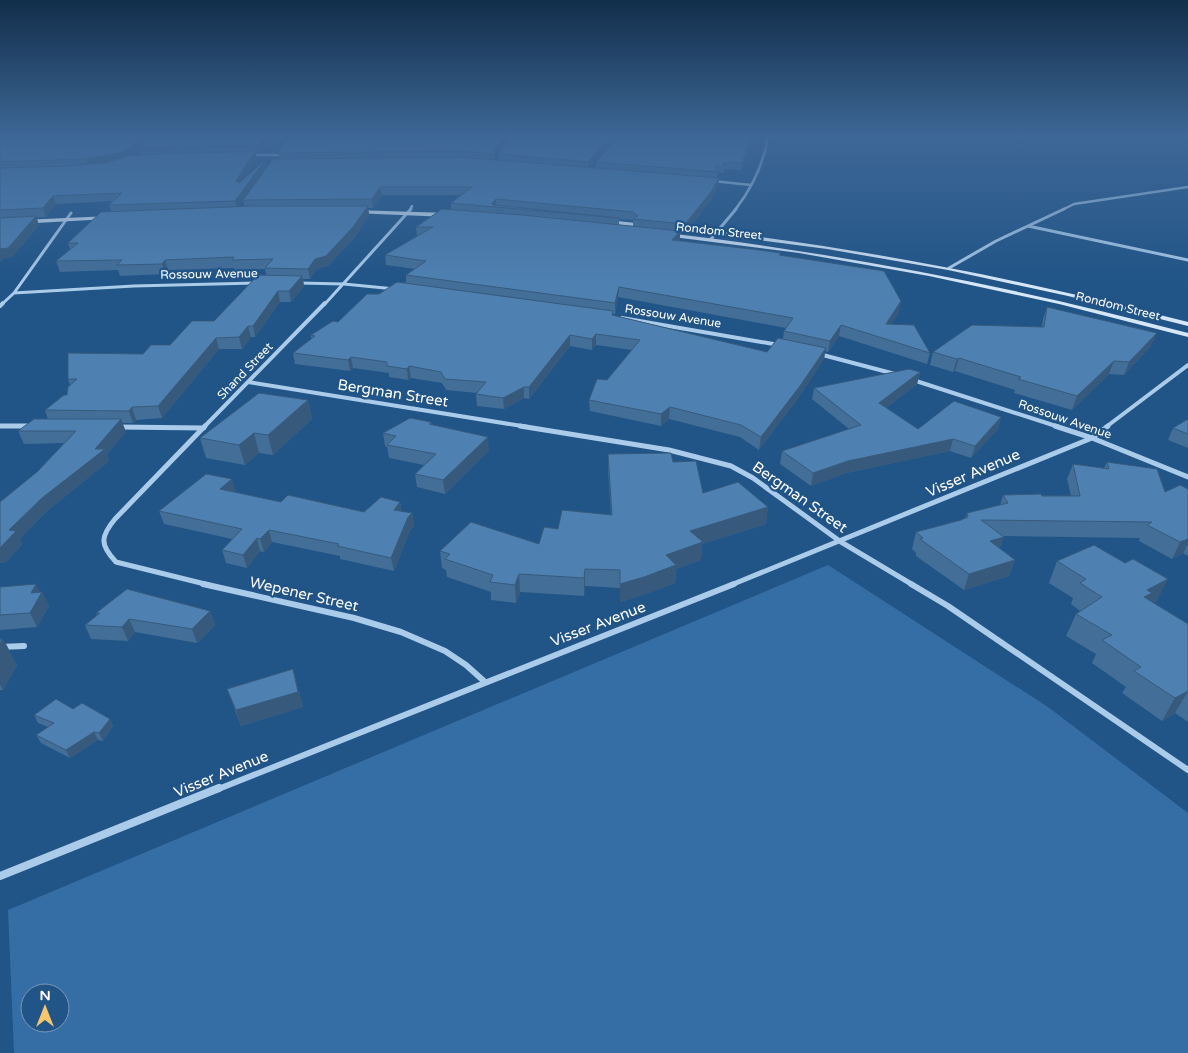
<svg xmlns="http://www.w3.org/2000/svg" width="1188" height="1053" viewBox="0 0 1188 1053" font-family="'Varela Round',sans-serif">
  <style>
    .green { fill: #356ea4; fill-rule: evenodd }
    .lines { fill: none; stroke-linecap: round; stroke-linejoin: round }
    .street-far5 { stroke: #abcbea; stroke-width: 2.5 }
    .street-far4 { stroke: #abcbea; stroke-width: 3 }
    .street-far3 { stroke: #abcbea; stroke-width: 4 }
    .street-far2 { stroke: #abcbea; stroke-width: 5 }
    .street-far1 { stroke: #abcbea; stroke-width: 6 }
    .street { stroke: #abcbea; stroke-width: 8 }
    .secondary { fill: #d6e7f8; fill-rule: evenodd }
    .wall { fill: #436e98; fill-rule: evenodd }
    .shaded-wall { fill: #375a7c }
    .building { fill: #4e80b1; stroke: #375a7c }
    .labels { text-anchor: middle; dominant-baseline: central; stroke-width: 4.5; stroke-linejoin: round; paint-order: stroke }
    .far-street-label { font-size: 12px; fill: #fff; stroke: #215487 }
    .street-label { font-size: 15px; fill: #fff; stroke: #215487 }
  </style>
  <rect width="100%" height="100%" fill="#215487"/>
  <path class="green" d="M828,565L1048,707L1188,813V1053H14L8,910ZM30,993H60V1023H30Z"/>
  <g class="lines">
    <path class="street-far5" d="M250,155H279
      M713,181L751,185
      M410,210L412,206
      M735,210C752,188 764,164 768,136
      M1062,210L1074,204L1188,187"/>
    <path class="street-far4" d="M1028,226L1188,260
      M711,239L736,209
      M949,268L996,241L1064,209
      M299,283L344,284L395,289
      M14,293L134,286L256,283
      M1,305L14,293L71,213
      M324,305L411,209"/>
    <path class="street-far3" d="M0,306L3,303
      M622,318L779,345
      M819,354L895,374
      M913,380L1059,427
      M248,382L528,427
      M0,426H29
      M118,427H131
      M204,427L325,303
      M1106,427L1188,365"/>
    <path class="street-far2" d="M0,426H29
      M205,426L115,519C100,537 100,545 116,562L209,585
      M520,426L669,450L731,466L753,478L841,542L913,585
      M1055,426L1092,438L1188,477
      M118,427L204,428
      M731,585L1092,438L1108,426"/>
    <path class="street-far1" d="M203,584L354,618L401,632L445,651L466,665L485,682
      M911,584L948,606L1188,770
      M0,647L24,646
      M216,790L734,584"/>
    <path class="street" d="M0,876L219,788"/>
    <path class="secondary" d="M355,210L448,213L451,215L448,217L353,213Z
      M110,216L108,219L0,225V221Z
      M608,220L645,224L648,226L645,228L606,223V221Z
      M705,230C869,249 1029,281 1188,322V326L1068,296L948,270L827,249L703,233V231Z
      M667,233C846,254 1014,287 1188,333V337L1059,304L929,276L799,253L665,236V234Z"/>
  </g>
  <path class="wall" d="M0,136H271L261,152H256L257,159L246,176L266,159L267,166L243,200L279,159L278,153L511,136L495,155V160H498V154L617,136L589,167L596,168V162L751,142L741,170L724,169V173L718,172L717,177L719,178L718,185L711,200L685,233H680V240L679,241L781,256L899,312L891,324L930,353L927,364L839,336L828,352L825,351L824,359L799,397L759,450L740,437L669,419L661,426L590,411L589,400L607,380L632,350L596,345L592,350L570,346L529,399L524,398L504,409L477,406L476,394L477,393L446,390L442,383L411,378L408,380L389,377V373L353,368L350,371L295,364L293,353L311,339V335L338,322L379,294L406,282V275L415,269L386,265L385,255L417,236L416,227L451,209V203L461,195H382L373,208H368L369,215L355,237L328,266L317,269L310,279H303L304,286L291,302H280L255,337H251L242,349H219L162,418L136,420L133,423H122L126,432L107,454L109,461L47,511L20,539L22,545L6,562L0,563V502L37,472L64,443L24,444L18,431L48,419L45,410L67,395L70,385L68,379L170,345L214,321L266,275L265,269L235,270L234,268L168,270L165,274L120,276L118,270L60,272L56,261L70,250L68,243L111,211L109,205L113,201L56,204L46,217H36L39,225L12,257L4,258L0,262ZM141,145L139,148L141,155H132ZM243,200L244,206H239ZM619,219L633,220V226L619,225ZM618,297L786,328L784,331L783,339L767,352L613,315V314H615Z
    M1047,307L1151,346L1124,375L1109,374L1072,410L1014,393L1015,390L955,371L953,372L930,365L933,352L1042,327L1043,319Z
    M920,372L917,384L886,408L918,429L1001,417L998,429L971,458L950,451L846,473L811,486L780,464L782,451L849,429L812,399L814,388Z
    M308,400L312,419L273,455L259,453L245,465L206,458L200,438Z
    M1188,419V448L1168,440L1173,428Z
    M431,422L432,425L489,450L445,494L417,487L415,474L424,465L389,458L387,447L385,446L383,433Z
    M608,454L673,462L703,493L768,507L766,524L702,544L701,560L676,569L675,583L643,595L620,602V588L585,586L584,596L520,592L516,603L491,600V592L447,577L446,570L442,568L440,551L539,544L558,529L611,515L608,470Z
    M1107,462L1165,492L1188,489V556L1183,553L1172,559L1139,541L1140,538L1003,536L1000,548L1015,560L1009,576L964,590L916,556V553L912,549L916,532L961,520L966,517L967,513L1000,505L1003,495L1071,496L1067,479L1073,464L1104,468Z
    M235,492L281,502L364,512L400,502L402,512L412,513L414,526L410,530L394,571L340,559V556L272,542L264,552L260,551L247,568L226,563L222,550L232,539L164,524L159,511L236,492Z
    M1057,561L1157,601L1153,603L1188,624V722L1175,713L1162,721L1122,693L1126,687L1092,663L1096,654L1066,636L1076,614L1080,611L1071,604L1073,598L1049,583Z
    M0,587L42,592L49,606L37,627L0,630Z
    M210,611L215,625L197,643L135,632L128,641L91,639L85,625L97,615L96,613Z
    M0,638L17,665L3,690H0Z
    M293,669L303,707L241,726L227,689Z
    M73,709L110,719L113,726L103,741L98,740L70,758L41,743L36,735L48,727L38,723L34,715Z"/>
  <path class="shaded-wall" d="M142,136H150L133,154L121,161L88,166L86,159Z
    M265,136H271L261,152L259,145Z
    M505,136H511L495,155L494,150Z
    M612,136H617L588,168V162Z
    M752,136L751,142L741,170L742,163Z
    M255,151L257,159L238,189L236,181Z
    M266,159L267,166L237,209L235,201Z
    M719,178L718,185L711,200L685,233V224Z
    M380,187L382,195L373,208L372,199Z
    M53,196L56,204L46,217L43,208Z
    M496,199V207L492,206V203Z
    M368,206L369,215L355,237L328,266L317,269L310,279L308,269L315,259Z
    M36,216L39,225L12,257L4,258L0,262V249Z
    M680,231V240L672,250V240Z
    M165,260L168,270L165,274L162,264Z
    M302,276L304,286L291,302L289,291Z
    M619,287L618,297L615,314V303Z
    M278,291L280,302L255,337L253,326Z
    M901,301L899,312L884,335L886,324Z
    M841,325L839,336L828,352L830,341Z
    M248,326L251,337L242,349L239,337Z
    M1157,333L1151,346L1124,375L1129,362Z
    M596,334V345L592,350V339Z
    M570,335V346L529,399V387Z
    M216,338L219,349L162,418L158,406Z
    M826,348L824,359L799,397L759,450L761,437Z
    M351,357L353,368L350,371L348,360Z
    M959,358L955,371L953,372L957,359Z
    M1114,361L1109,374L1072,410L1077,396Z
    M409,366L411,378L408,380L407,369Z
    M920,372L917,384L877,415L879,403Z
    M524,387V398L504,409L503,398Z
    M308,400L312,419L273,455L268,435Z
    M132,407L136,420L133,423L129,411Z
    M670,407L669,419L661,426V414Z
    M1001,417L998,429L971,458L975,446Z
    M121,419L126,432L107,454L109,461L47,511L20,539L22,545L6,562L0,563V548L9,530L42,498L95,449Z
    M254,433L259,453L245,465L239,445Z
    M488,437L489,450L445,494L443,480Z
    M953,439L950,451L846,473L811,486L813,473L848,461Z
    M232,479L236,492L224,502L220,489Z
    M400,502L402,515L394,510Z
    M768,507L766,524L702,544L701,560L676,569L675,583L643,595L620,602V584L666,555L690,531Z
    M412,513L414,526L410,530L394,571L391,558L408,517Z
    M269,530L272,542L264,552L260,539Z
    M1004,537L998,553L990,541Z
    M257,538L260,551L247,568L243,555Z
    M1188,539V544L1183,553L1172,559L1180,542Z
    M1015,560L1009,576L964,590L969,574Z
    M585,569V586L584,596V578Z
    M519,574L520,592L516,603L515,585Z
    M1168,579L1157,601L1145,607L1133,619L1147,590Z
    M36,584L41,594L42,592L49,606L37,627L30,613L31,593Z
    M210,611L215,625L197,643L192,629Z
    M129,619L135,632L128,641L122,627Z
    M3,638L17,665L3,690L0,685V643Z
    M293,669L303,707L241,726L236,710Z
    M1188,691L1175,713L1162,721L1175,698Z
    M110,719L113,726L103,741L99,733Z
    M94,732L98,740L70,758L66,750Z"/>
  <path class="building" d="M0,136H142L131,147L119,153L86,159L0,162Z
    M150,136H265L259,145L139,148Z
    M292,136H505L494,150L495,154L461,151L278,153L288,139Z
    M512,136H612L588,162L498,154Z
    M619,136H752L742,163H723L724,166H715L718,172L596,162Z
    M255,151L236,181L239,183L266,159L235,201L109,205L122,193L53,196L43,208L0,210V168L67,166L105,163L131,155Z
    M460,157L719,178L711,192L685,224L633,219L638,216L633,212L496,199L492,203L493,205L619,218L451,203L472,187H380L372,199L243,200L273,159Z
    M254,206H368L353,227L326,256L315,259L308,269L265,268L273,259L232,260L234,257L165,260L162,264L117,265L122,260L56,261L78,243H68L101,212Z
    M442,209L522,215L680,231L672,240L759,250L781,253L779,255L884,271L901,301L886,324L914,325L930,353L841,325L830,341L784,331L793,318L619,287L615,303L406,275L426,261L385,255L433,227H416Z
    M36,216L8,248L0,249V218Z
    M258,275L302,276L289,291H278L253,326H248L239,337L216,338L158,406L132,407L129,411L45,410L64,395H67L68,387L77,379H68V353L143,354L151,345H170L192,321H214Z
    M397,282L613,311L612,315L767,352L778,338L826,348L800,386L761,437L741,425L670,407L661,414L589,400L597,379L607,380L640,340L596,334L592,339L570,335L529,387H524L503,398L476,394L486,382L445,379L441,372L409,366L407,369L387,366V362L351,357L348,360L293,353L315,336L311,335L333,321L338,322L367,294H379Z
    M1047,307L1157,333L1129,362L1114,361L1077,396L1018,379L1021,377L959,358L957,359L933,352L972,325L1044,327Z
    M909,369L920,372L879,403L918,429L954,401L1001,417L975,446L953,439L848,461L813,473L782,451L861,425L814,388Z
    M259,393L308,400L268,435L254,433L239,445L200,438Z
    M410,418L431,422L429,424L488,437L443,480L415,474L436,454L387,445L396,436L383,433Z
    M34,419H121L95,449H105L42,498L9,530L16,531L0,548V502L37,472L76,431H18Z
    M1188,419V434L1173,428Z
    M671,453L673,462L696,461L703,493L738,482L768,507L690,531L703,542L666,555L676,565L644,577L620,584V570L585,569L584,578L519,574L515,585L490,582L493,575L445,559L450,554L440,551L471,522L539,544L544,527L558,529L562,510L612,515L608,454Z
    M1107,462L1157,469L1165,492L1180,485L1188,489V539L1180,542L1147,525L1152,522L981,520L1004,537L990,541L1015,560L969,574L920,539L923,538L916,532L961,520L968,517L967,513L1008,503L1003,495L1041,494L1042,496H1080L1073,464L1109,469Z
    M206,474L232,479L220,489L281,502L288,495L364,512L381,497L400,502L394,510L412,513L408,517L391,558L337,546L339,544L269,530L260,539L257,538L243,555L222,550L242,529L159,511Z
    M1094,545L1125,563L1133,559L1168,579L1147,590L1152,593L1144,597L1188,624V691L1175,698L1134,671L1141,667L1102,640L1112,635L1076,614L1102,597L1080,583L1086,579L1057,561Z
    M36,584L31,593L42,592L30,613L0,615V587Z
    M127,589L210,611L192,629L129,619L122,627L85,625L100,613H96Z
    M293,669L298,692L236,710L227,689Z
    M56,699L73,709L82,703L110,719L99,733L94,732L66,750L36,735L54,723L34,715Z"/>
  <linearGradient id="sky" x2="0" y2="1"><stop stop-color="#122e4a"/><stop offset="0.48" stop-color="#3d6796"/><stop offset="1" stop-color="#3d6796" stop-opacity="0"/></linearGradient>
  <rect width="1188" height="283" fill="url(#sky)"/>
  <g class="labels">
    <g class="far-street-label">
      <text transform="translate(719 231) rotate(6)">Rondom Street</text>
      <text transform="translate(209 274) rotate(-1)">Rossouw Avenue</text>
      <text transform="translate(1118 306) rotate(14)">Rondom Street</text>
      <text transform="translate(673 316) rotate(9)">Rossouw Avenue</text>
      <text transform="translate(245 371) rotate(-46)">Shand Street</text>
      <text transform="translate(1065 419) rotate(19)">Rossouw Avenue</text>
    </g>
    <g class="street-label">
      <text transform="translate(393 393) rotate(9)">Bergman Street</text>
      <text transform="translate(973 473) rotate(-23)">Visser Avenue</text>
      <text transform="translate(800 497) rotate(35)">Bergman Street</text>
      <text transform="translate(304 594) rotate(13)">Wepener Street</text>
      <text transform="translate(598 624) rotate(-21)">Visser Avenue</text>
      <text transform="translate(221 774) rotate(-22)">Visser Avenue</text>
    </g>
  </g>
  <g transform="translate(45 1008)"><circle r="24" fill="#215487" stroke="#7a98b7"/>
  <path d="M0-4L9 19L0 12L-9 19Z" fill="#f6c66d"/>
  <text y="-8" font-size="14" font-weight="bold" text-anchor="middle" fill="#ffffff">N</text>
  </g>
</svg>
